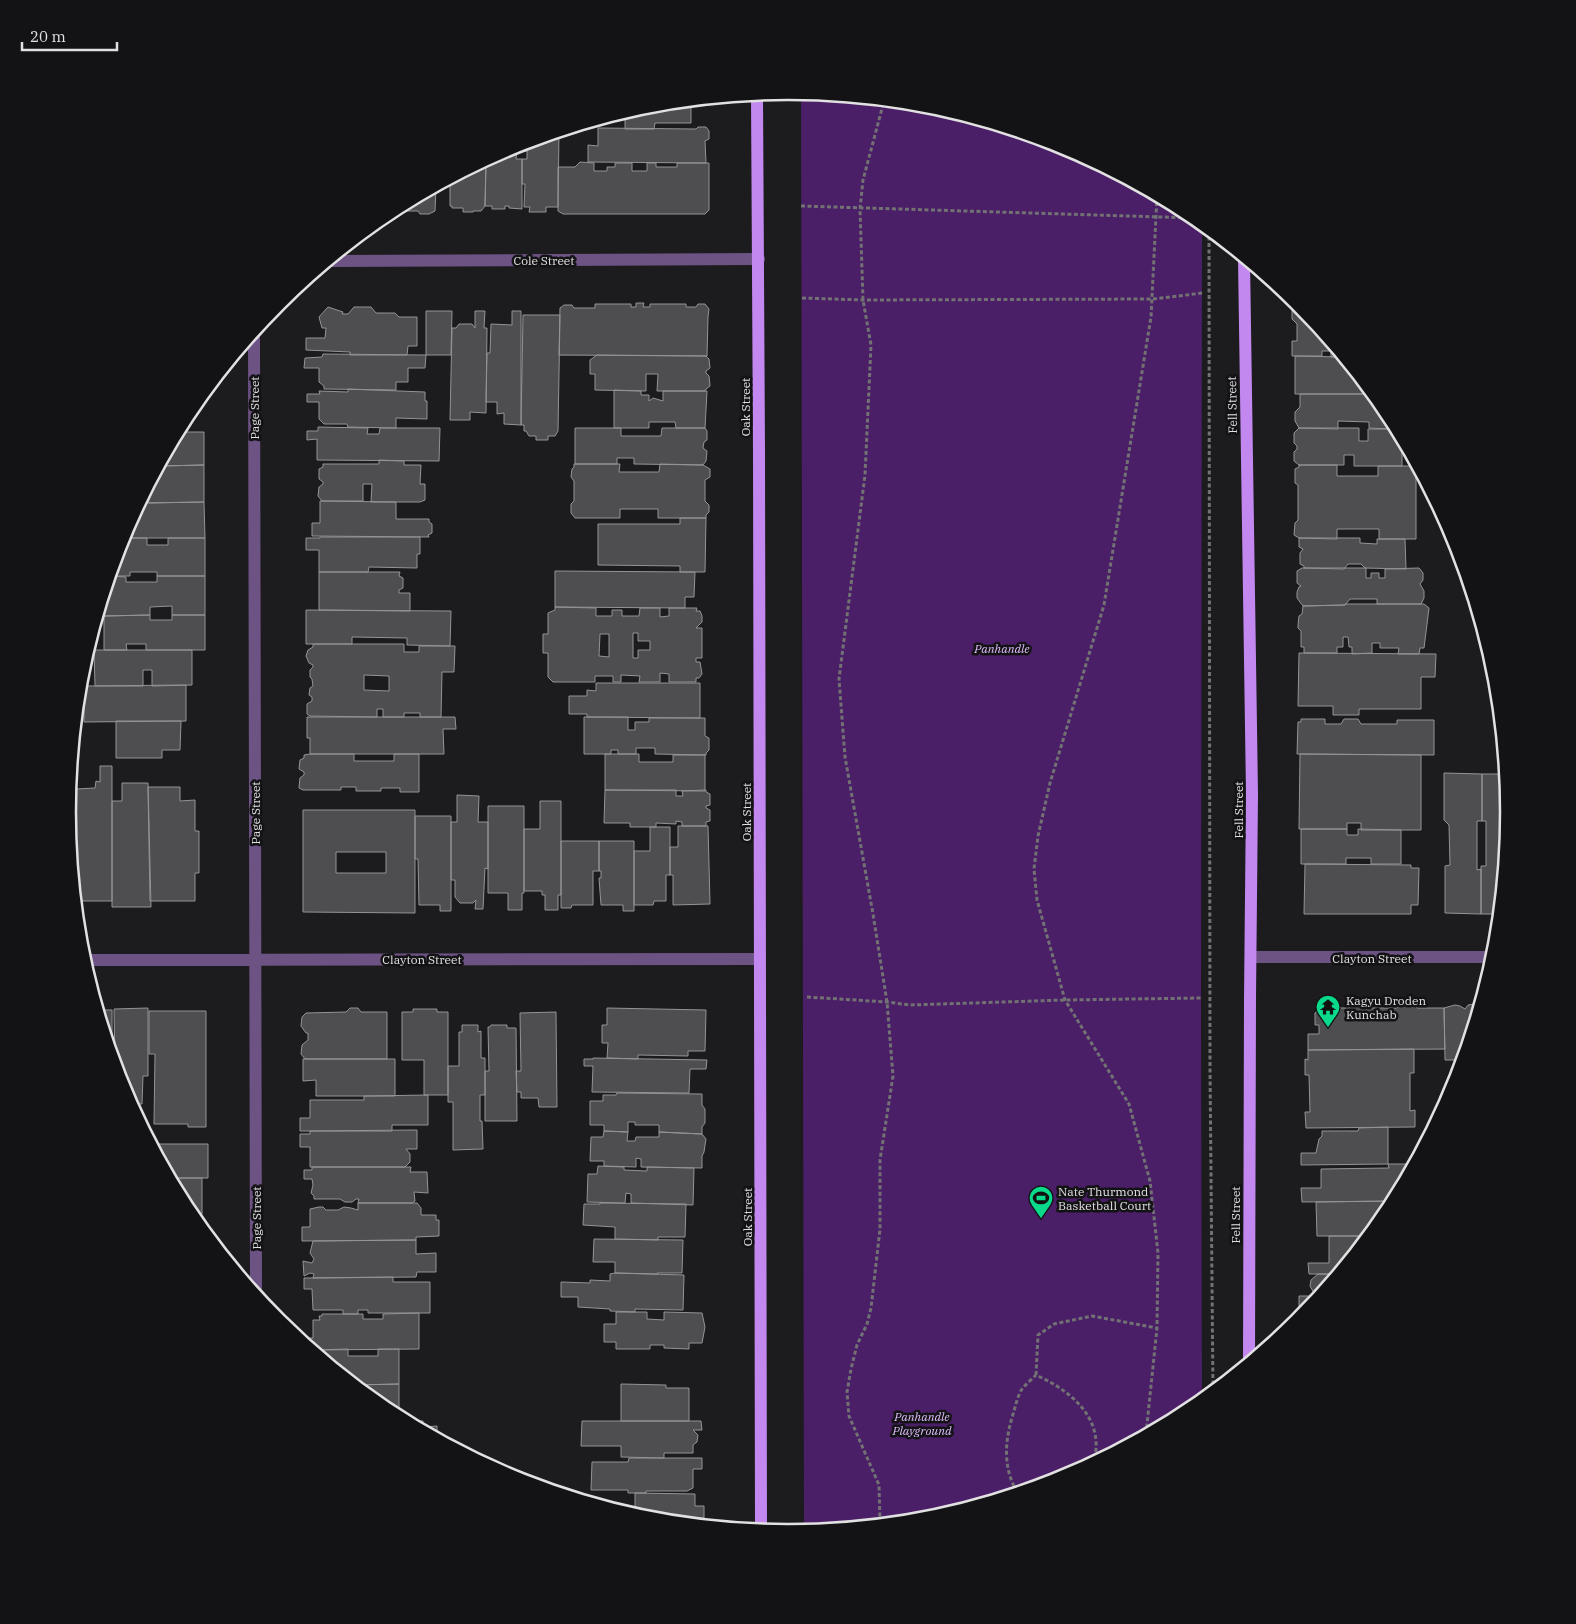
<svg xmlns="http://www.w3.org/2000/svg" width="1576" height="1624" viewBox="0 0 1576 1624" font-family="'IBM Plex Serif',serif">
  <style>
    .green { fill: #4a1f67 }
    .building { fill: #4e4d4f; stroke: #949396; fill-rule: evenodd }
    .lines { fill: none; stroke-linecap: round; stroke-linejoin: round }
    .path { stroke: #727173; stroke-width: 3; stroke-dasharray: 4 2.5; stroke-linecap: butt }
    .street { stroke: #6d5284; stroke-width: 12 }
    .primary { stroke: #c288f0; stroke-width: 12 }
    .labels { text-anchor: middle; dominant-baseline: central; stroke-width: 5; stroke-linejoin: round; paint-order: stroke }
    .street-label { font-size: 12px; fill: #e2e1e2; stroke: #131214 }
    .park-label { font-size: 12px; font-style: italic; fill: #ddbcfb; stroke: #131214 }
    .poi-label { font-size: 12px; fill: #e2e1e2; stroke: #131214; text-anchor: start }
    .rim { fill: none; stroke: #e2e1e2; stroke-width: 2.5 }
  </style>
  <rect width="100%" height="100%" fill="#1c1b1d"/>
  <path class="green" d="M801,93L929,105L1064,146L1189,213L1202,224L1201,1017L1202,1400L1188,1411L1063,1478L928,1519L804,1531Z"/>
  <path class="building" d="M691,101V123H655L654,129H625V112L648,105Z
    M698,127H706L709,131V139L705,141L706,163L588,162V145L598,146V128L696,129Z
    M559,132L558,207H546V212H529L530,207H524L525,184H522V159H527V151H522V143Z
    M522,143V151H517L516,159H522V209L509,208V206H505V209H492V206H485L486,163L491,158L513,146Z
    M485,161L486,162L485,206L481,211H473V212H463V208H452V206H450V180Z
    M580,162L594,163V171H607V167H615V163H632V171H647V163H656V167H677V163H709V210L705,214H563L558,211V167H575Z
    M436,187L435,211L429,214H420L418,211H391Z
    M636,303H644L643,307H650V304H686V307H696L698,304H705L709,309L708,317L707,356L559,355L560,308L564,305H572L574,308H595V304H631V307H636Z
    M1297,305H1300L1342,357H1331V351H1322V356H1292V341H1297V324L1292,319V310Z
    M328,307L343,312L342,314H348L354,307H371L376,313H395L399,317H417V346H408L407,355H350V352L306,350V338H325L326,328H322L319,317Z
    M426,311H452L451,355H426Z
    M475,311H485L484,328H487L486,413L470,412V420H450L452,328H456L459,324H472L475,328Z
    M512,311H521V425L504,424V413L497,414V402H486L487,353H490L491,324L512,325Z
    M523,315H560L558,431L555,436H548V440H536V436H529L526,431H524V425H521Z
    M323,354L426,355L425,368H408V382H396V390L324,389V386L319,382V368H304L305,358L322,357Z
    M597,355L706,356L709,359L710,368L706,371V373L709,376L710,386L706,389L705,391H657L658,374H646V391L595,390V374H590V360Z
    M1295,356L1342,357L1372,394H1295Z
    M207,389V400H199Z
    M348,389L425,392V401H427V419L396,418V428L348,427L347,424H324L319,419V402H307V394H320L319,391L348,392Z
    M614,390L641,391V395H649V401L653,398L663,401V391H707L705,428H676L675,422H649V428H614Z
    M1300,394H1372L1387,412L1391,419V429L1369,428V422L1338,421V429L1299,428L1295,421V412L1300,407Z
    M318,427L368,428L367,434H379L380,428H440L439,461L317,460V439L307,440V431H318Z
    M575,428H621V436H661L662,428H705L707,431V440L704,442L703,448L707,451L706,461L703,465L634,464V458H617V464H575Z
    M1299,428H1359V441H1368V429H1396L1405,446H1402V466H1354V455H1344V465H1299L1294,461V452L1297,449V446L1294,443V433Z
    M178,432H204V465L160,466Z
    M379,460L404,461V465H421L420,484H425V500L420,502H371L372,484H363V501H322L318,496L319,487L323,484V482L319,479V469L323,467V464H379Z
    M574,464H620L619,472H659L660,464L703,465L710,469V477L705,480V501L709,505V512L706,515V518H658V509H620V518H575L571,513V504L574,501V481L571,477L572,469L574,467Z
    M204,465V502L149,503L148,499H143L160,466Z
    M1299,465H1337V476H1378V466H1416V539H1379V529H1337V539L1299,538L1294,535L1295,523L1298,520V485L1295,483V469L1299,467Z
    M320,501L396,502V519H429V522L432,524V533L428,535L429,537L312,536V523H320Z
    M204,502L205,538H127L126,529L140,503Z
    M680,518H706L705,572H680V566L598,565V524H680Z
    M320,537H420V554H417V568L369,567L368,572H319V550H306V538H320Z
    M122,538H147V545H168V538H205V576H157V572H130V576H110Z
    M1299,538H1360V543L1377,544V539H1405L1406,569L1365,568L1361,564H1348L1344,569L1304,568V566L1300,564V553L1303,549L1299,547Z
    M1302,568H1366V578H1371V573H1379V578H1385V569L1419,568L1423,573V580L1420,584L1424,591V598L1421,604H1377V599H1350L1345,605L1303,606L1297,598V592L1299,587L1301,586L1297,583V571Z
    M555,571L695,572L694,597H685V608L555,607Z
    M319,572H400L399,576L403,578V588L399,590V593H410V611L319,610Z
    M110,576L126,577V582H157V576H205V615H172V606L150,607V615L104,616L103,598Z
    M1345,604H1424L1429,608L1424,648H1420L1419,654H1398L1399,648H1380V643H1372V653L1352,654V647H1349L1348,637H1343V647H1337V653H1304V647H1301V631L1298,628V625L1299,616L1302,614L1303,606L1345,605Z
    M555,607L596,608V616H612V610H622V616H639L640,608H660V617L669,616V608H697L696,611H700L702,616V622L696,628H702V658H696V662H700L702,674L699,678H696V682H669V674L660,673V682H639L640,676L621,675V682H613V676H595V682H553L548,677V653H543V634H548V613L555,610ZM633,633H638V641H650V650H638V658H633ZM600,634H609V657L599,656Z
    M306,610L451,611L450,646L407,645V638L352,637V644H306Z
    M150,615V620H172V615H205V650H146V644H126L127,650H104V616Z
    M313,644H404V652H419V646H455L454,672H442L441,717H420V713H404V717H383V709H377V717L310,716L307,714V704L312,701V697L309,695L310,688L313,686L312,679L310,677V670L313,667V665L309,663L306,656L308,650L313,647ZM364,675L389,676V691L364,690Z
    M94,650H192V685L152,686V670H143V686H95Z
    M1299,653L1436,654L1435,677H1421V709H1359V715H1333V706H1298Z
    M596,683H700V718L587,717V714H569V696H587V690L596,691Z
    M186,685V721L84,722V686Z
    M307,717H455L456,729H443L444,754H310V738H307Z
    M584,717H628V730H635V722H649V718H705V736L709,738V750L706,753V755L655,754V748H636V754H618V750H611V754H584Z
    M1301,719H1325V724H1341L1344,719H1358L1361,724H1397V720H1434V755L1297,754L1298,722H1301Z
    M116,721H181L180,750H162V758H116Z
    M310,754H354V761H394V754H419V792H400V788H381V791H356V787H341V790H303L299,788L300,778L304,775V772L299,769L300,760L304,758V755Z
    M605,754H639V762H673V755H705V791L605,790Z
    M1300,754L1421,755V830H1361V823H1347V829H1299Z
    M100,766H112V901H76V789L95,788L96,781L100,782Z
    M1444,773L1482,774V821H1477V870L1481,869V914L1445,913V866L1450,865L1449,825L1444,820Z
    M1482,774H1505L1508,812L1498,914H1481V866H1486V821H1482Z
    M122,783H148L151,907H112V801H122Z
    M148,787H180V801L195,800V831H199V873H195V901H150Z
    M605,790H676V796H683L682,791L706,790V792L710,794V805L706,806V808L710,810V821L706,822V826H682V822L676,821V824L656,823V827H630V823H604Z
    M457,795L479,796L478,822H488V869L485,868L483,909H475L476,900L473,903H460L455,897V880H451V822H457Z
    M540,801H561V895H558V910H545V895H542V891H524V829H540Z
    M68,805H76V898L68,812Z
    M488,806H524V893H522V910H508V893H488Z
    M303,810H415V913L303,912ZM336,852H386V873H336Z
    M415,816H451V911H440V905H419L418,859H415Z
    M678,826H708L710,904L673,905V875H670V847H678Z
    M650,827H670V875H666V901H654L653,905H634V851H650Z
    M1301,829H1347V835H1358V829L1401,830V864H1371V858H1346V864H1301Z
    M561,841H599V871H593V905H572L571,908H561Z
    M599,841H634V911H623V905H601L599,878H601V871H599Z
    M1305,864L1411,865V868H1419L1418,905H1411V914H1304Z
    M1400,1004H1414L1417,1008H1444L1445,1049L1308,1050V1034H1319V1025H1315V1013L1322,1006L1337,1005L1341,1008H1349L1352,1005H1366L1368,1008H1397Z
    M1474,1004L1479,1005L1456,1081L1450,1076L1451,1069L1456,1060H1445L1444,1008L1455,1005L1460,1006L1465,1009L1468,1005Z
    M148,1008V1076H143L142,1104H131L122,1087V1076H119L115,1062L114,1009Z
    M350,1008H358L361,1012H387V1059H305L301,1054L302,1045L308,1040V1033H306L301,1026L302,1017L306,1013L346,1012Z
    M607,1008L706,1010L705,1051H688V1056L638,1055V1059L607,1058L608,1043H602V1025H607Z
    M413,1009H437V1012H448V1095H424V1060H402V1012H413Z
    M99,1010H112V1054Z
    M149,1011H206V1127H188V1124H154L155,1054H149Z
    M556,1012L557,1107H539L538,1098H521V1092H517L516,1071H521L520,1013Z
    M462,1025H478V1032L481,1031V1058H485V1095H480V1121H482L483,1149L453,1150V1102H448V1066H459V1032H462Z
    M491,1025H507V1028H516L517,1121H485V1071H489L488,1027H490Z
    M1414,1049V1073H1410V1111L1415,1110V1127L1306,1128L1305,1112H1310L1309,1075H1305V1059L1308,1060V1050Z
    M593,1058L707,1060L706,1069H690L689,1093L592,1092L593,1066H584V1059H593Z
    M303,1059H395V1096H316V1080L303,1081Z
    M617,1093L702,1094V1105L705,1109V1123L702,1127V1134L659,1132V1125H635V1122H628V1132L604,1131V1125H590V1101H603V1095H616Z
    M428,1095V1125H392V1131H300V1118H310V1100H364V1096Z
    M1388,1127V1164L1301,1165V1153H1316L1319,1139L1322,1136V1131H1358L1359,1128Z
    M417,1130V1149H406L410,1154V1162L405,1167H310V1147H300V1134H310V1131Z
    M604,1131L628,1132L627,1141H635L636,1137H659V1132L702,1134L706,1139L704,1152L702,1156V1168L641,1167V1159L636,1158V1167L604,1166V1161H590L591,1137H603Z
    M152,1144H208V1178H171Z
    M1388,1164H1413L1393,1201L1302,1202L1301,1188H1321V1169L1389,1168Z
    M598,1166L624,1167V1170L647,1171V1167L694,1168L693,1205L631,1203V1194L626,1193L625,1203L587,1202L588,1174H597Z
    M312,1167H411L410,1172H427L428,1193L414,1192L415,1201L412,1203H358L359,1199H356L352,1202H345L340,1199H314V1196L311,1193L313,1185L312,1179H304V1170H312Z
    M171,1178H202V1214H190Z
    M1393,1201L1387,1213L1368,1236H1317L1316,1202Z
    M358,1203H417L421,1208V1215H436V1220H439V1236L416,1237V1240L302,1241V1227H310V1209L319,1207H323L326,1210H338L344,1207L351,1208L358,1210Z
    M600,1203L686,1204L685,1237H658V1240L615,1239V1227L583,1225L584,1204H600Z
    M190,1214H199V1225Z
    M1329,1236H1368L1337,1274H1309L1308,1263H1329Z
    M594,1239L683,1240L682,1273H657L658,1274L615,1273V1262H593Z
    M416,1240V1254L436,1253V1272H417L416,1277L313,1278L314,1274L310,1273L304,1276L303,1261L312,1263L314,1259L310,1253L313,1241Z
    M615,1273L684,1275L683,1310L635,1309V1312L610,1311V1309L578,1307V1297H561V1282L590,1283V1280L610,1281V1274Z
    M1318,1274H1337L1319,1296L1314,1293L1310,1286L1311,1280Z
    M393,1277V1282H430V1313H368V1310H358V1314H343V1310H313L312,1289H304V1278Z
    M1299,1296H1318L1308,1308H1299Z
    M616,1312H647V1319L664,1320V1312L702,1313L705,1327L702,1343H689V1349L664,1348V1345H650V1349H616V1342H604V1324H616Z
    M419,1313V1349L313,1350L304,1342V1338H313V1320H320L319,1316H322V1314H363V1319H383V1314Z
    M348,1349V1356H378V1349H399V1384L355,1385L356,1380H350L313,1350Z
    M399,1384V1417L387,1411L355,1385Z
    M621,1384L666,1385V1388H689V1421H621Z
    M407,1421H423V1427L437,1426V1438Z
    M582,1421H701L702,1430H693L698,1435L697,1442L693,1445V1453H664V1458L621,1457V1446H581Z
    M629,1458H702V1469H693V1488L687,1491H646V1493H628V1490H591L592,1462H628Z
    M635,1493L695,1494V1506H704V1518H695V1522H680L647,1519L628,1513L635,1512Z"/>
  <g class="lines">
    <path class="path" d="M801,206L1194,218
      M1209,230L1210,1067L1213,1391
      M802,298L863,300L1153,299L1203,293
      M807,997L887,1002L910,1005L1065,1000L1201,998
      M1036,1375L1038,1335L1054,1324L1092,1316L1157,1328
      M1146,1434L1157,1328L1158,1253L1150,1181L1129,1104L1065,1000L1037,900L1034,869L1038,836L1050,783L1104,605L1151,317L1157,196
      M1017,1492C1002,1466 1005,1439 1014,1411C1016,1404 1018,1395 1022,1389C1026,1384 1032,1379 1036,1375C1071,1391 1105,1418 1094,1461
      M880,1523L879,1485L849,1416L847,1392L851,1369L857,1345L867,1324L871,1308L880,1229V1160L893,1076L887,1002L873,914L845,757L839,679L865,475L871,345L863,300L860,209L863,180L884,101"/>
    <path class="street" d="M330,261L759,259
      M254,332L256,1294
      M1251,957H1493
      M84,960L760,959"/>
    <path class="primary" d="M757,95L759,450L761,1530
      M1244,259L1252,794L1250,998L1249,1361"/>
  </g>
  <defs>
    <symbol id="temple-pin" viewBox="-11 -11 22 30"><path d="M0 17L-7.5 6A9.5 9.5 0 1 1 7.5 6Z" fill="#09d98b" stroke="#131214"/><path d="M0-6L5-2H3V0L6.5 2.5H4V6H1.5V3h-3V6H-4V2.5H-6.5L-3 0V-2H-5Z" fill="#111"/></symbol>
    <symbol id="stadium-pin" viewBox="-11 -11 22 30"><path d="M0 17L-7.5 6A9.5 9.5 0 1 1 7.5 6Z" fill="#09d98b" stroke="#131214"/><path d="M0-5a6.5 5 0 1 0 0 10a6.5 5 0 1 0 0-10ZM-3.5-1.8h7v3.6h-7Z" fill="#111"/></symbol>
  </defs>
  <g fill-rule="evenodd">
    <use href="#temple-pin" x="1314" y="993" width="28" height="38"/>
    <use href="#stadium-pin" x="1027" y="1184" width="28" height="38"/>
  </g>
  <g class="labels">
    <g class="street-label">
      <text x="544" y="260">Cole Street</text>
      <text transform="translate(1232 405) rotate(-91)">Fell Street</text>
      <text transform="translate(745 407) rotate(-90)">Oak Street</text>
      <text transform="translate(254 408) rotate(-90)">Page Street</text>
      <text transform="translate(1238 810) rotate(-90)">Fell Street</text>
      <text transform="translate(746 812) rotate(-90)">Oak Street</text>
      <text transform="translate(255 813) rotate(-90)">Page Street</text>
      <text x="1372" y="958">Clayton Street</text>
      <text x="422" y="959">Clayton Street</text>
      <text transform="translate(1235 1215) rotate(-90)">Fell Street</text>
      <text transform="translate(747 1217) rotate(-90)">Oak Street</text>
      <text transform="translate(256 1218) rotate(-90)">Page Street</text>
    </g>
    <g class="park-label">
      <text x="1002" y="648">Panhandle</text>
      <text x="922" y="1416">Panhandle<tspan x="922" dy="14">Playground</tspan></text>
    </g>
    <g class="poi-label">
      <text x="1346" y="1000">Kagyu Droden<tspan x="1346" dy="14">Kunchab</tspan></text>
      <text x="1058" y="1191">Nate Thurmond<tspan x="1058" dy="14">Basketball Court</tspan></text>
    </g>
  </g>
  <path d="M0 0H1576V1624H0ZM76 812a712 712 0 1 1 1424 0a712 712 0 1 1-1424 0Z" fill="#131214" fill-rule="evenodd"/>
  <path class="rim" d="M76 812a712 712 0 1 1 1424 0a712 712 0 1 1-1424 0Z"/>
  <path d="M22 42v8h95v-8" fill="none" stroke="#e2e1e2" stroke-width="2.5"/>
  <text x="30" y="42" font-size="15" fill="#e2e1e2" stroke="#131214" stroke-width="4" paint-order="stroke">20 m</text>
</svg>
